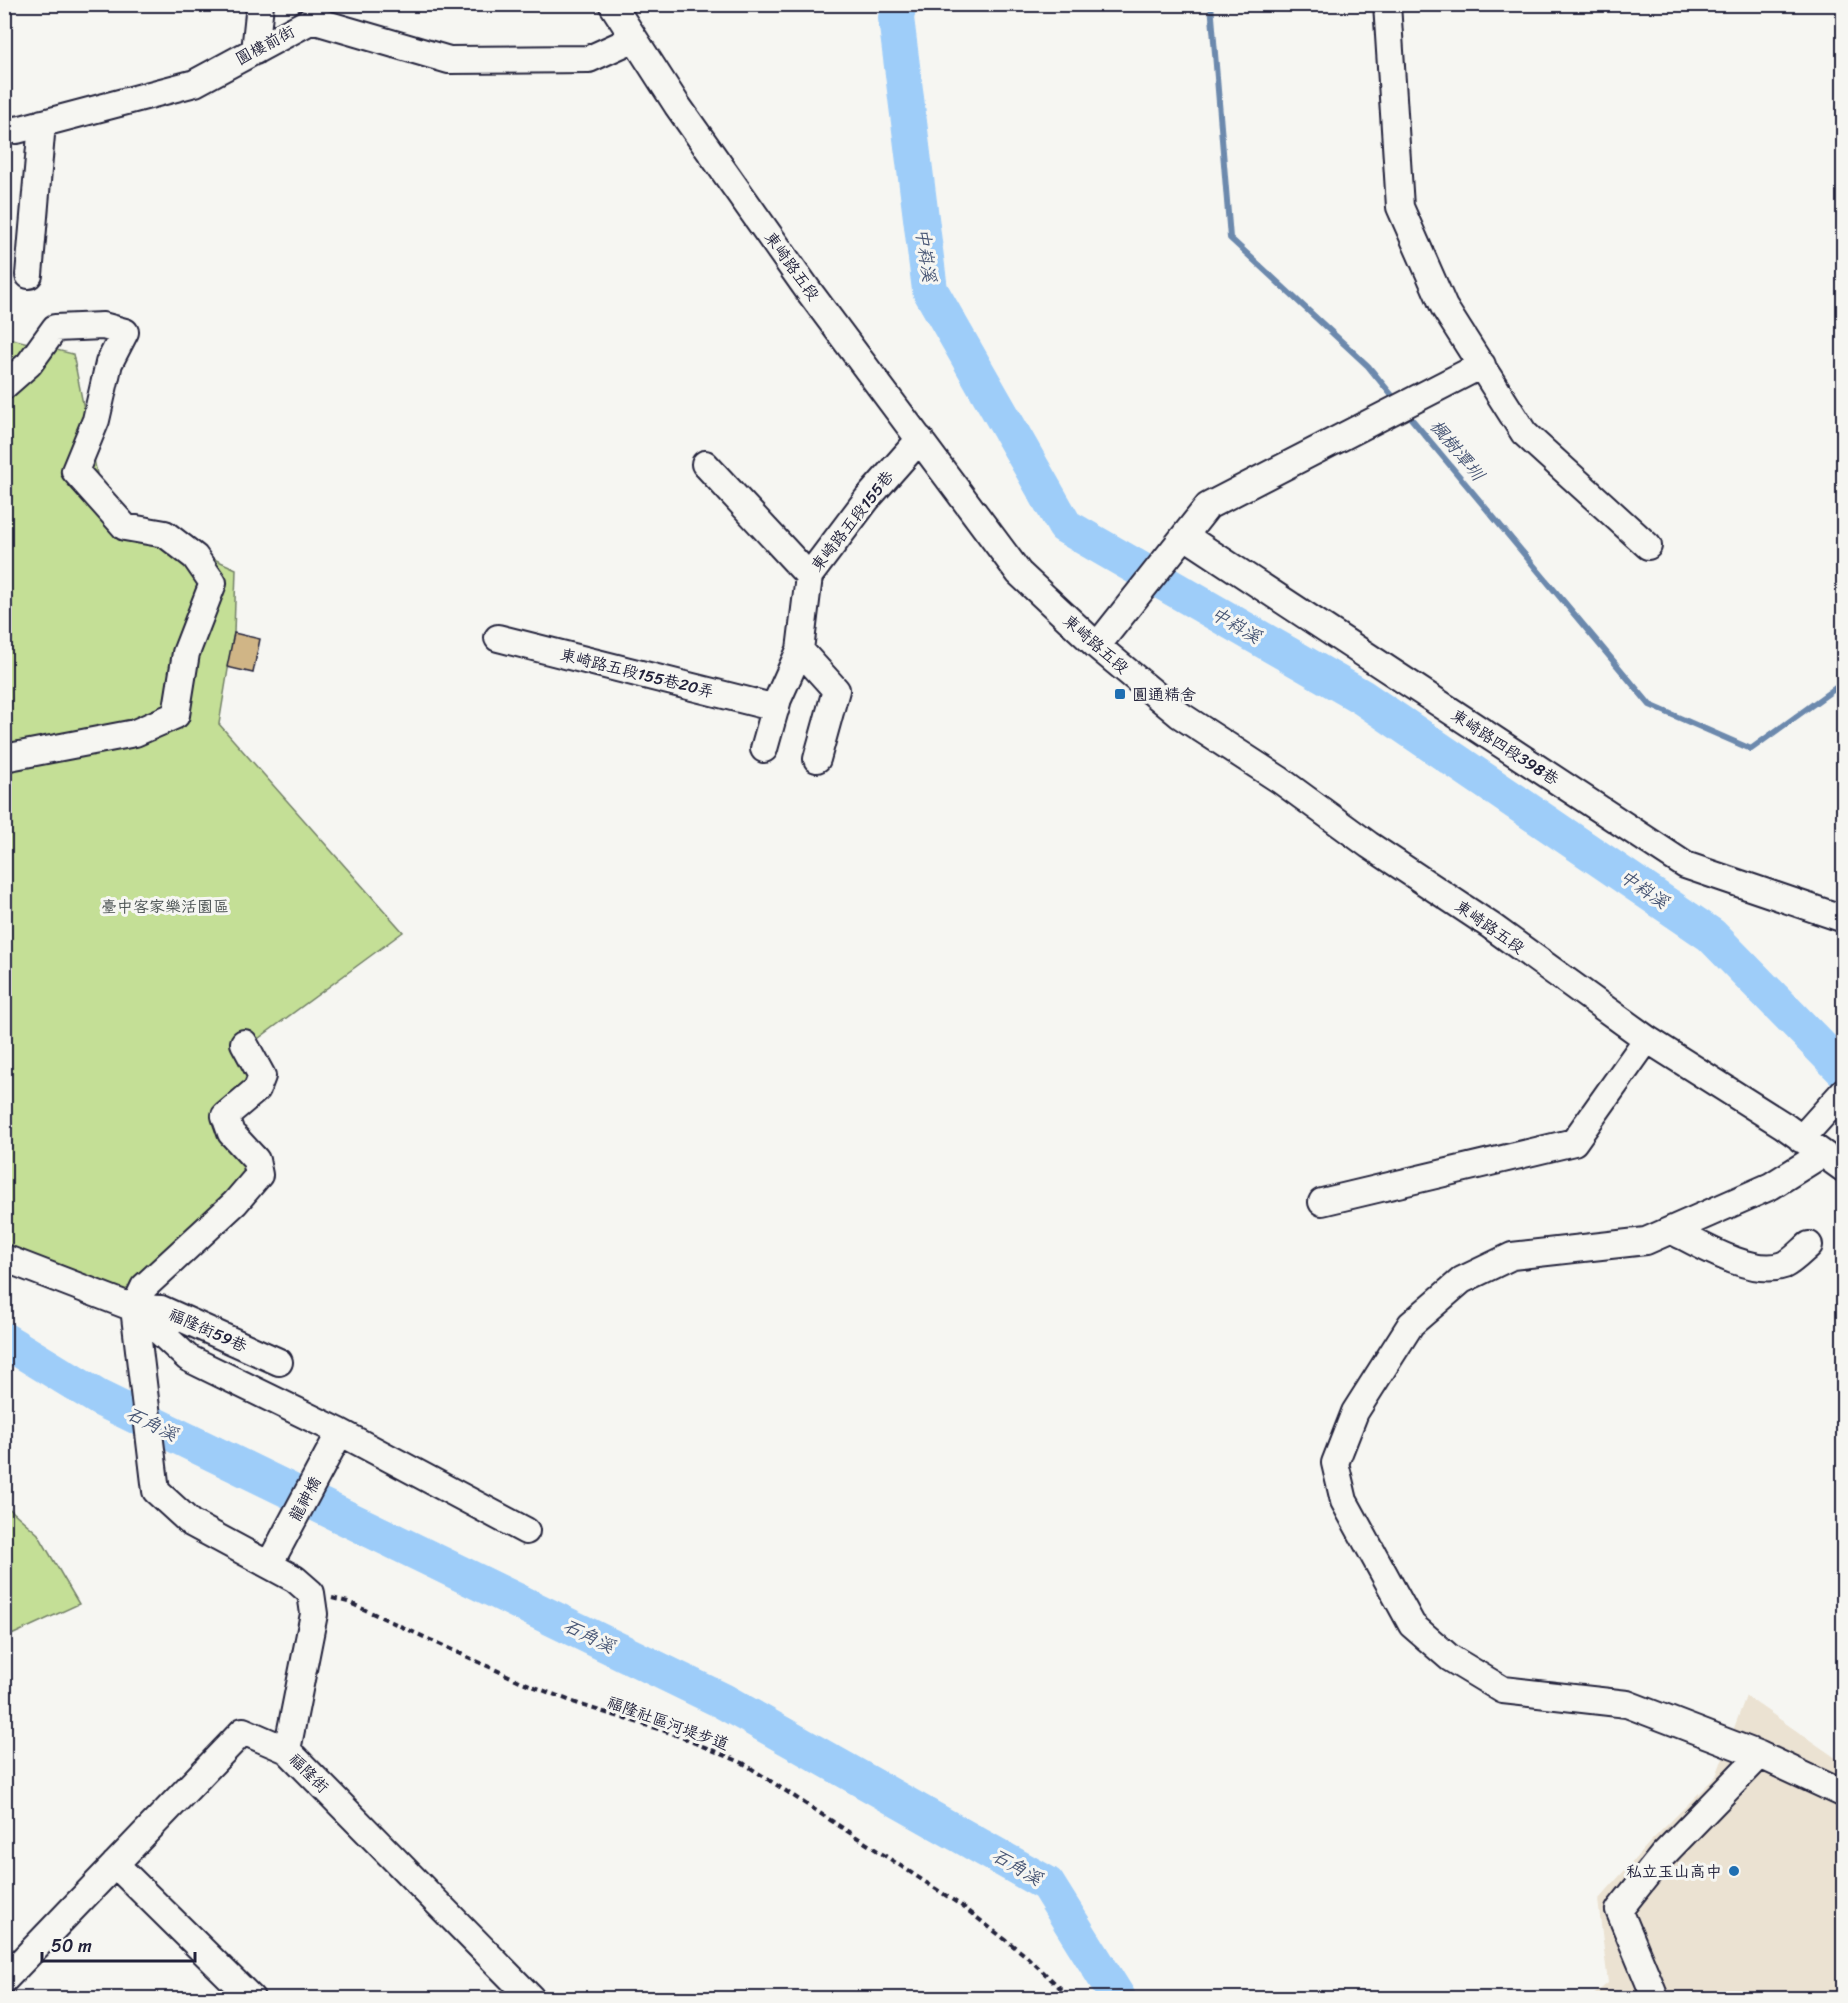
<svg xmlns="http://www.w3.org/2000/svg" width="1848" height="2003" viewBox="0 0 1848 2003" font-family="Sriracha,'LXGW WenKai TC',sans-serif">
  <style>
    .built { fill: #ebe2d2 }
    .green { fill: #c4df96; stroke: #738068; stroke-width: 1.5 }
    .lines { fill: none; stroke-linecap: round; stroke-linejoin: round }
    .stream { stroke: #6c89ad; stroke-width: 6 }
    .river { stroke: #9ecdf9; stroke-width: 36 }
    .building { fill: #d0b586; stroke: #22223b; stroke-width: 1.5 }
    .minor-casing { stroke: #22223b; stroke-width: 30 }
    .path { stroke: #22223b; stroke-width: 4; stroke-dasharray: 6 4.5; stroke-linecap: butt }
    .minor { stroke: #f6f6f2; stroke-width: 26 }
    .poi-dot { fill: #1f6fb2; stroke: #f6f6f2; stroke-width: 2 }
    .labels { text-anchor: middle; dominant-baseline: central; stroke-width: 6; stroke-linejoin: round; paint-order: stroke }
    .street-label { font-size: 16px; fill: #22223b; stroke: #f6f6f2 }
    .poi-label { font-size: 16px; fill: #22223b; stroke: #f6f6f2; text-anchor: start }
    .park-label { font-size: 16px; fill: #4a5152; stroke: #f6f6f2 }
    .water-label { font-size: 18px; font-style: italic; fill: #475574; stroke: #f6f6f2 }
  </style>
  <rect width="100%" height="100%" fill="#f6f6f2"/>
  <filter id="ink" filterUnits="userSpaceOnUse"><feTurbulence type="fractalNoise" baseFrequency=".0167" numOctaves="2"/><feDisplacementMap in="SourceGraphic" scale="12" xChannelSelector="R" yChannelSelector="G"/><feConvolveMatrix kernelMatrix="1 2 1 2 8 2 1 2 1" color-interpolation-filters="sRGB"/></filter>
  <g filter="url(#ink)">
    <path class="built" d="M1746,1696L1843,1763V1998H1590L1608,1983L1598,1900L1651,1841L1716,1776Z"/>
    <path class="green" d="M4,337L73,354L104,509L236,569L234,633L219,724L403,932L240,1052L256,1084L219,1117L257,1177L125,1291L5,1246Z
      M4,1504L38,1534L79,1604L5,1638Z"/>
    <g class="lines">
      <path class="stream" d="M1211,4L1230,238L1368,366L1398,403
        M1404,410L1650,705L1751,749L1844,682"/>
      <path class="river" d="M899,4L896,18L930,290L1065,526L1362,697L1711,935L1844,1071
        M4,1340L99,1398L723,1701L1047,1884L1118,1998"/>
    </g>
    <path class="building" d="M234,633L260,639L253,673L227,667Z"/>
    <g class="lines">
      <defs>
        <path id="minor" d="M612,4L677,105L808,290L1019,573L1097,646L1180,715L1280,780L1369,845L1491,926L1647,1039L1783,1125L1844,1169
          M1387,4L1400,207L1444,307L1524,433L1648,546
          M255,51L260,4
          M4,129L17,130L195,83L312,20L449,60L589,59L633,39
          M29,275L42,123
          M4,386L29,364L55,328L103,326L125,332L109,363L96,420L75,471L125,527L165,534L195,557L213,583L186,653L176,715L135,733L4,758
          M705,464L809,576
          M1185,536L1685,865L1844,919
          M498,638L776,708
          M1097,646L1208,506L1482,365
          M800,650L836,690L817,759
          M764,749L778,699L800,650L809,576L867,499L920,439
          M244,1043L262,1076L257,1089L225,1116L231,1133L256,1160L259,1175L235,1203L144,1287L134,1308L156,1491L191,1523L295,1579L311,1593L314,1614L287,1750
          M1801,1139L1844,1091
          M1322,1202L1574,1142L1647,1039
          M1671,1230C1699,1244 1752,1277 1784,1265C1793,1261 1802,1251 1809,1245
          M4,1258L134,1308L188,1358L340,1432L526,1531
          M134,1308L161,1309L279,1362
          M269,1565L340,1432
          M1760,1755L1844,1794
          M115,1864L251,1998
          M4,1980L243,1731L287,1750L531,1998
          M1650,1998L1653,1992L1619,1910L1662,1856L1760,1755L1627,1704L1503,1690L1450,1658L1412,1625L1344,1501L1335,1463L1355,1412L1411,1324L1462,1280L1512,1256L1646,1241L1771,1186L1822,1154"/>
      </defs>
      <use href="#minor" class="minor-casing"/>
      <path class="path" d="M332,1598L348,1602L522,1682L581,1705L671,1733L743,1763L962,1906L1025,1955L1071,1998"/>
      <use href="#minor" class="minor"/>
    </g>
  </g>
  <g class="poi-dot">
    <rect x="1114" y="688" width="12" height="12" rx="3"/>
    <circle cx="1734" cy="1871" r="6"/>
  </g>
  <g class="labels">
    <g class="street-label">
      <text transform="translate(265 45) rotate(-28)">圓樓前街</text>
      <text transform="translate(792 266) rotate(54)">東崎路五段</text>
      <text transform="translate(852 521) rotate(-52)">東崎路五段155巷</text>
      <text transform="translate(1096 644) rotate(41)">東崎路五段</text>
      <text transform="translate(637 673) rotate(14)">東崎路五段155巷20弄</text>
      <text transform="translate(1505 747) rotate(33)">東崎路四段398巷</text>
      <text transform="translate(1490 927) rotate(35)">東崎路五段</text>
      <text transform="translate(208 1330) rotate(24)">福隆街59巷</text>
      <text transform="translate(305 1499) rotate(-62)">龍神橋</text>
      <text transform="translate(668 1723) rotate(20)">福隆社區河堤步道</text>
      <text transform="translate(309 1773) rotate(45)">福隆街</text>
    </g>
    <g class="poi-label">
      <text x="1132" y="694">圓通精舍</text>
      <text x="1722" y="1871" text-anchor="end">私立玉山高中</text>
    </g>
    <g class="park-label">
      <text x="165" y="906">臺中客家樂活園區</text>
    </g>
    <g class="water-label">
      <text transform="translate(926 255) rotate(82)">中嵙溪</text>
      <text transform="translate(1457 450) rotate(50)">楓樹潭圳</text>
      <text transform="translate(1236 625) rotate(30)">中嵙溪</text>
      <text transform="translate(1644 889) rotate(34)">中嵙溪</text>
      <text transform="translate(152 1424) rotate(26)">石角溪</text>
      <text transform="translate(589 1636) rotate(26)">石角溪</text>
      <text transform="translate(1017 1867) rotate(30)">石角溪</text>
    </g>
  </g>
  <rect width="1848" height="2003" fill="none" stroke="#f6f6f2" stroke-width="24"/>
  <rect x="12" y="12" width="1824" height="1979" fill="none" stroke="#22223b" stroke-width="2" filter="url(#ink)"/>
  <path d="M42 1952v9h153v-9" fill="none" stroke="#22223b" stroke-width="3"/>
  <text x="51" y="1952" font-size="18" fill="#22223b" stroke="#f6f6f2" stroke-width="4.5" paint-order="stroke">50 m</text>
</svg>
